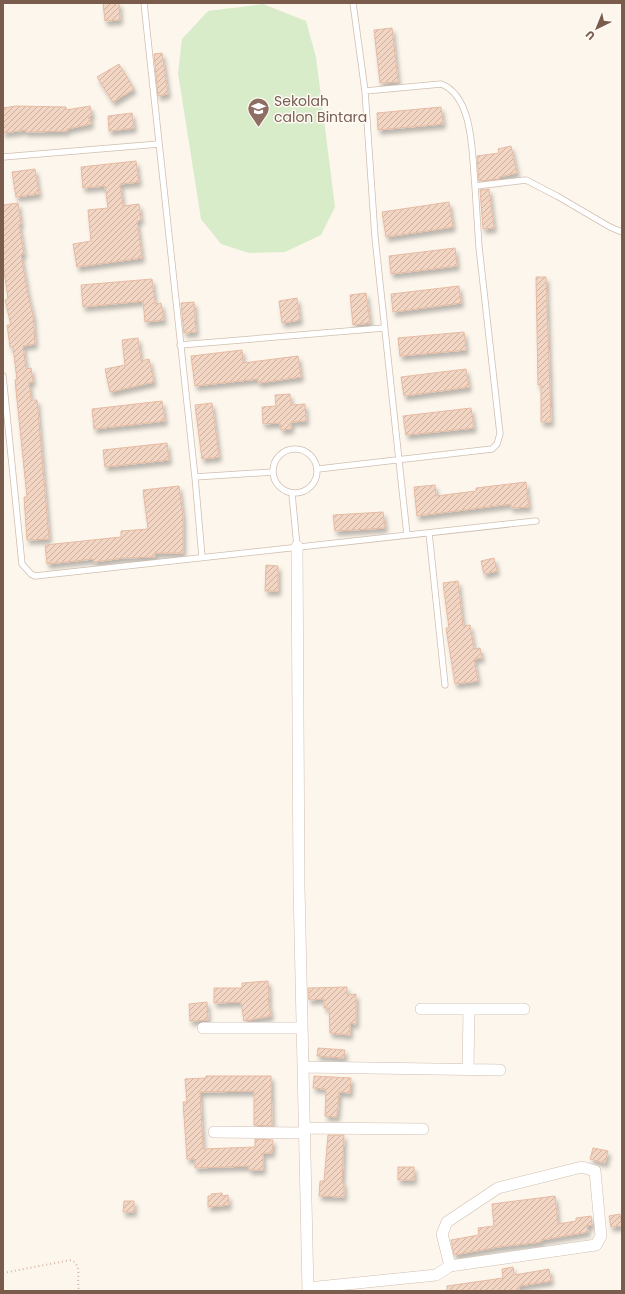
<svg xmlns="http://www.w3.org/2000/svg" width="625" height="1294" viewBox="0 0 625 1294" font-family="Poppins,sans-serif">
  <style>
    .green { fill: #d8ecc9 }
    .building { fill: url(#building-hatch); stroke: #e6bba3; filter: url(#shadow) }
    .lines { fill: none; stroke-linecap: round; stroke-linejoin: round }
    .service-casing { stroke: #d1beb0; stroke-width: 7 }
    .minor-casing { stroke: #d1beb0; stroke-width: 12 }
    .path { stroke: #d9b8a5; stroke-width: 2; stroke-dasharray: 1 3; stroke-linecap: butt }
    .service { stroke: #fff; stroke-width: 5.5 }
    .minor { stroke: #fff; stroke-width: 11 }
    .labels { text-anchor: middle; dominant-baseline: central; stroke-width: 3; stroke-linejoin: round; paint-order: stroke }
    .education-label { font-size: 14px; fill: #785e54; stroke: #fffaf3; text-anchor: start }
  </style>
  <defs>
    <pattern id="building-hatch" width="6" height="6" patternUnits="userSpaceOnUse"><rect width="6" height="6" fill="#f3d5c3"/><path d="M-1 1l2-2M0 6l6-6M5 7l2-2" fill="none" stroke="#cab0a1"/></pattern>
    <filter id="shadow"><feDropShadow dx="2.5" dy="4.5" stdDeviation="2" flood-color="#0004"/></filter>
  </defs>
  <rect width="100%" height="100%" fill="#fdf6ec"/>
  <path class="green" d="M263,4L306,21L316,57L335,207L321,235L285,252L249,253L221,244L201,219L178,73L182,39L208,11Z"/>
  <path class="building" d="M103,3H119L120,20L105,21Z
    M392,28L398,82L380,83L374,30Z
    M162,53L168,94L158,96L154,54Z
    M119,64L134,89L113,102L97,77Z
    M16,106L66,107V110L90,106L92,115L88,118H90L91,124L67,129V131L26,132V130L3,133V108Z
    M441,107L443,124L378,130L377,113Z
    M132,113L134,128L109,131L108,116Z
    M511,146L517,173L499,177V179L479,181L477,156L499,153L498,149Z
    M136,161L139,182L120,184L123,206L139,204L141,220L137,221L142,258L77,267L73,244L91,241L88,210L108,208L105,186L83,188L81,167Z
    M35,169L39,194L16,197L12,172Z
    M489,189L494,228L483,229L480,190Z
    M449,202L453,227L386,237L382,212Z
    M18,203L21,224H19L24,254L21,255L28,295L33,315L35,344L23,346L26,369L31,368L33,382H29L31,400H37L49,539L27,540L24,497H27L15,380H17L13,347H10L7,325H11L5,300L8,299L3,264V205Z
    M455,248L457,266L391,274L389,256Z
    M536,277H546L551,422H541V385H538Z
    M152,279L155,304L161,303L164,320L145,322L143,301L83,307L81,285Z
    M459,286L461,303L393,312L391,294Z
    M366,293L370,323L353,325L350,295Z
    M297,298L300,320L282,323L279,301Z
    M194,302L196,332L184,333L181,303Z
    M464,332L466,350L400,356L398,338Z
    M138,338L141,361L149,359L154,382L110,392L105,369L125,365L122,340Z
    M242,350L243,363L298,356L301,377L258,383V379L195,386L191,356Z
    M466,369L469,387L404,396L401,377Z
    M290,394L291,405L305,404L306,421L291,422V429L281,430L280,423L263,424L262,407L276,406L275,395Z
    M162,401L165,421L94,429L92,409Z
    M212,403L219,457L202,459L195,405Z
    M471,408L474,428L406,435L403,416Z
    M167,443L169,460L105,467L103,450Z
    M526,482L529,507L511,508V504L417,516L414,487L435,485L436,496L476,491V488Z
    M179,486L183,517V553H155V557L123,558L94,562L93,559L47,564L45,545L121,537V531L148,529L143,490Z
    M383,512L385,528L335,531L333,515Z
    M494,558L497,571L484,574L481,561Z
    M266,565L278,566V591H265Z
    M458,581L463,626L470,625L474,649L480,648L482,658L474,659L478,681L455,684L446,628H449L443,583Z
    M268,981L269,999H268L271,1016L244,1021L241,1002L214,1003V988H242V983Z
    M347,987V995L356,994V1024L350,1023V1035L330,1033L329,1008H324V999L309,1000L308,988Z
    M207,1002L208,1020L190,1021L189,1004Z
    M318,1048L345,1050L344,1058L317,1056Z
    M206,1076H271L272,1126L254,1125V1091L200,1092L203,1149L255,1147V1139L273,1140L272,1153H263V1170H249V1166L195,1168V1159H187L183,1102H187L185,1079L206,1078Z
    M314,1076L351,1078L350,1093L339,1092L337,1117L325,1116L326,1089L313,1088Z
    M328,1135H344L342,1183H344V1197L319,1196L320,1181H324Z
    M593,1148L608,1151L605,1163L590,1159Z
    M398,1167H414V1180H398Z
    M222,1193V1196L228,1195L229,1205L208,1207V1196H211V1194Z
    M555,1196L558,1224L576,1221V1218L591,1216L592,1225L587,1226L588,1232L541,1240V1242L498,1247L454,1255L451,1240L479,1235L478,1228L494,1226L492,1204Z
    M124,1201H134V1212H123Z
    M620,1214L622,1226L611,1227L609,1216Z
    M513,1267L514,1275L549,1269L551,1281L519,1286V1291H447V1286L503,1278L502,1269Z"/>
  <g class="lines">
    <defs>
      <path id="service" d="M144,3L195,477L202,557
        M353,3L365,91
        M3,157L159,144
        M180,345L384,328
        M3,376L22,564L31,574L35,576L536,521
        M273 471a22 22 0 1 1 44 0a22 22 0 1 1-44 0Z
        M318,469L492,449L497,444L500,434L479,247L475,186
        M195,477L273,472
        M292,494L297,546
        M429,533L445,685
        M407,535L375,237L365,91L441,84C474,96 472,156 475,186L526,180L557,196L610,227L622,232"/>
      <path id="minor" d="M297,546L299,887L308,1291
        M421,1009H524
        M203,1028H302
        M303,1067L500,1070
        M468,1069L469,1009
        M304,1128L423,1129
        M214,1132L304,1133
        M308,1288L436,1275L450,1266L596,1245L601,1236L595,1171L582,1167L498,1188L447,1222L442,1234L450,1266"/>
    </defs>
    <use href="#service" class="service-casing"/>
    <use href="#minor" class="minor-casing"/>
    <path class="path" d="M3,1273L71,1260C83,1266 76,1279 79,1291"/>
    <use href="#service" class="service"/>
    <use href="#minor" class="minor"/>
  </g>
  <defs>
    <symbol id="school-pin" viewBox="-11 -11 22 30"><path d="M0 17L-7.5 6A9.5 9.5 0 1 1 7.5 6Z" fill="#8d6e63" stroke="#fffaf3"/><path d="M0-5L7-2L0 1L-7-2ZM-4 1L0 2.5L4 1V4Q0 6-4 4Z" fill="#fff"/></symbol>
  </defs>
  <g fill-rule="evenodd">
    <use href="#school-pin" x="246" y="96" width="25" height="34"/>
  </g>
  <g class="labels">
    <g class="education-label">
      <text x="274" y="101">Sekolah<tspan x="274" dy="16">calon Bintara</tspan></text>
    </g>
  </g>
  <rect width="625" height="1294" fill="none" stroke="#7a5c4d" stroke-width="8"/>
  <g transform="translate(597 28) rotate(223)" stroke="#fffaf3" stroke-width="3" paint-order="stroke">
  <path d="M0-3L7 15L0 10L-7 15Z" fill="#7a5c4d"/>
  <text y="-6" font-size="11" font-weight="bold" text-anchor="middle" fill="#7a5c4d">U</text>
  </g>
</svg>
